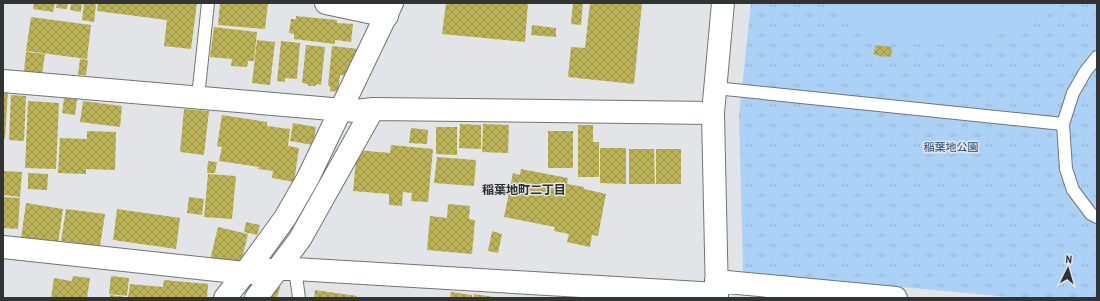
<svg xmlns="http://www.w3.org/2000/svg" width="1100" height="301" viewBox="0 0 1100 301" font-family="'Archivo Narrow','Noto Sans JP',sans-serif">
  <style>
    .park { fill: url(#park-tufts) }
    .garden { fill: #acd1f7 }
    .building { fill: url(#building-cross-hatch) }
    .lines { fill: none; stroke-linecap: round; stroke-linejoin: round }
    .service-casing { stroke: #717476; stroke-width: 14 }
    .minor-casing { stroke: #717476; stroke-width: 24 }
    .tertiary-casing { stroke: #717476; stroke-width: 24 }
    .service { stroke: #fff; stroke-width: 12 }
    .minor { stroke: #fff; stroke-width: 22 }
    .tertiary { stroke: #fff; stroke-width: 22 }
    .labels { text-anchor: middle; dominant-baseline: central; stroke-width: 3; stroke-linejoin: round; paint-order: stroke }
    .park-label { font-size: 11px; fill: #1a4973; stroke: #e2e4e7 }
    .neighbourhood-label { font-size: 12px; font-weight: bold; fill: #2d2f31; stroke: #e2e4e7 }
  </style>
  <defs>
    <pattern id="park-tufts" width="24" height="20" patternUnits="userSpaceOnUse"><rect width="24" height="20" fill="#acd1f7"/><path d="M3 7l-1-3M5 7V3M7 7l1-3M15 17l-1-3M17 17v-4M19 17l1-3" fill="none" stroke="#94b4d4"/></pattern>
    <pattern id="building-cross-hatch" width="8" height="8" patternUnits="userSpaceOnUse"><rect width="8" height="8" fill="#bcb357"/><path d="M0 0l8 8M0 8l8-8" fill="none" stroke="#999249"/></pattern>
  </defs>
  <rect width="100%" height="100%" fill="#e2e4e7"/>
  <path class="park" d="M751,3H1097V298H1018L743,272L739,115Z"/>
  <path class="garden" d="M823,3H1065L1038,20L989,38L959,44H915L888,41L846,19Z"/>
  <path class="building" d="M34,3H55L53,12L33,9Z
    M57,3H68L67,9L56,8Z
    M71,3H82L81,12L70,10Z
    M84,3H96L94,22L82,20Z
    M98,3H197L191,49L164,46L167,20L97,11Z
    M220,3H268L265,29L218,25Z
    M446,3H528L525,42L442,34Z
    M573,3H583L581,25L571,24Z
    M590,3H642L634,84L568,77L571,47L585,48Z
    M296,16L337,20V23L353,24L351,42L335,40V44L294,39V34L289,33L291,19H296Z
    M31,17L91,25L87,59L26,51Z
    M532,25L556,28V37L531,35Z
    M214,27L257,32L254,61H248L247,67L231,66L232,59L210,57Z
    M257,40L275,42L270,85L252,83Z
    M281,41L300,43L297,79L285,78V82L277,81Z
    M306,45L325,47L321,85L316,84V86H308V84L302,83Z
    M875,45L892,47L891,57L874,55Z
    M332,46L358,49L357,58H354L352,67L348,66L347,76L340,75L338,92L330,91V86H328Z
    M26,52L45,54L42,74L24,71Z
    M80,59L88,60L86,75H78Z
    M3,90H8L5,139H3Z
    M11,95L26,96L24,141L9,140Z
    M64,98L77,99L75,115L62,113Z
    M28,101L59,103L56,169L25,168Z
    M83,101L122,106L120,127L80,122Z
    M184,109L209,111L204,155L180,152Z
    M222,115L267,122V126L290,129L288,146L299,148L294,182L272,178L273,171L258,169L259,167L219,161L222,147L217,146Z
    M293,123L316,127L313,145L290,141Z
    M460,124L481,125V149L459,148Z
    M483,124L509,125L508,153L482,152Z
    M578,125H593V142H599V177H578Z
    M436,127H457V155L436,154Z
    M411,128L428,130L427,144L409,143Z
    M87,131L116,132L115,170L86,169V174L58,173L60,138L87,139Z
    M548,131H573V168H548Z
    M391,145L433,149L428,202L411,201L412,193L403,192L402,206L389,205V194L353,191L357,150L390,153Z
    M600,148H626V184L600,183Z
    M629,149H654L655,184H629Z
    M656,149H681V184H656Z
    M437,157L476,160L474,186L434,183Z
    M208,161L217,162L215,173H207Z
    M521,169L568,178L567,184L584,187V189L606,194L598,236L592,235L590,247L567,242L569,234L554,231L555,227L504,217L513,173L520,175Z
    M3,171L22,172L20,197L3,195Z
    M28,173L48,174L47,190L28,189Z
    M208,174L236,176L232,219L204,217Z
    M3,197L20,198L18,229L3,228Z
    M189,197L204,199L202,215L187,213Z
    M26,203L63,209L58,244L21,239Z
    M448,204L470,206L469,219L475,220L472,254L427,250L430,216L447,218Z
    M66,209L105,214L100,246L61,241Z
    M117,209L180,218L176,249L113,240Z
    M246,222L260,225L257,235L244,232Z
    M218,227L248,234L240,267L210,260Z
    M492,231L502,234L498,253L488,251Z
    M73,276L90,278L87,298H51L54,278L72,281Z
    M111,276L129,278L127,296L109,294Z
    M164,280L208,284L207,298H128L130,284L163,287Z
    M275,286L280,287L277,298H268Z
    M315,290L357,296V298H314Z
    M451,292L472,295V298H450Z
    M474,294L494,297V298H473Z
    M110,295L125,297V298H110Z"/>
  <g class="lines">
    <defs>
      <path id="service" d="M1097,57L1085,72L1073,93L1063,124L1066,169L1073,190L1091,214L1097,217
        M715,88L1063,124
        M198,97L208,3
        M295,269L299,298"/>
      <path id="minor" d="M326,3L387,16
        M3,81L355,111L373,109L713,113
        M3,247L245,273L278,269H295L717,294
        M716,281L896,298
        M225,298L245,273L285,218L308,178L392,3
        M256,298L300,239L373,109"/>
      <path id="tertiary" d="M717,298L713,113L723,3"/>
    </defs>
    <use href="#service" class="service-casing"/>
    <use href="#minor" class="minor-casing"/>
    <use href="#tertiary" class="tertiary-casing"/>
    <use href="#service" class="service"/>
    <use href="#minor" class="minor"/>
    <use href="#tertiary" class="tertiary"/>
  </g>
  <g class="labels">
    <g class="park-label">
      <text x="951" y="147">稲葉地公園</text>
    </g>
    <g class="neighbourhood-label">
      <text x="524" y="190">稲葉地町二丁目</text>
    </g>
  </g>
  <rect width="1100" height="301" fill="none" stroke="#323335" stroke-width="8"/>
  <g transform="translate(1068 269) rotate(5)" stroke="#e2e4e7" stroke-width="3" paint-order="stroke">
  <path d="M0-3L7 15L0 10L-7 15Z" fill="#323335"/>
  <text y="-6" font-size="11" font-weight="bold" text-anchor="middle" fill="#323335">N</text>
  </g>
</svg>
